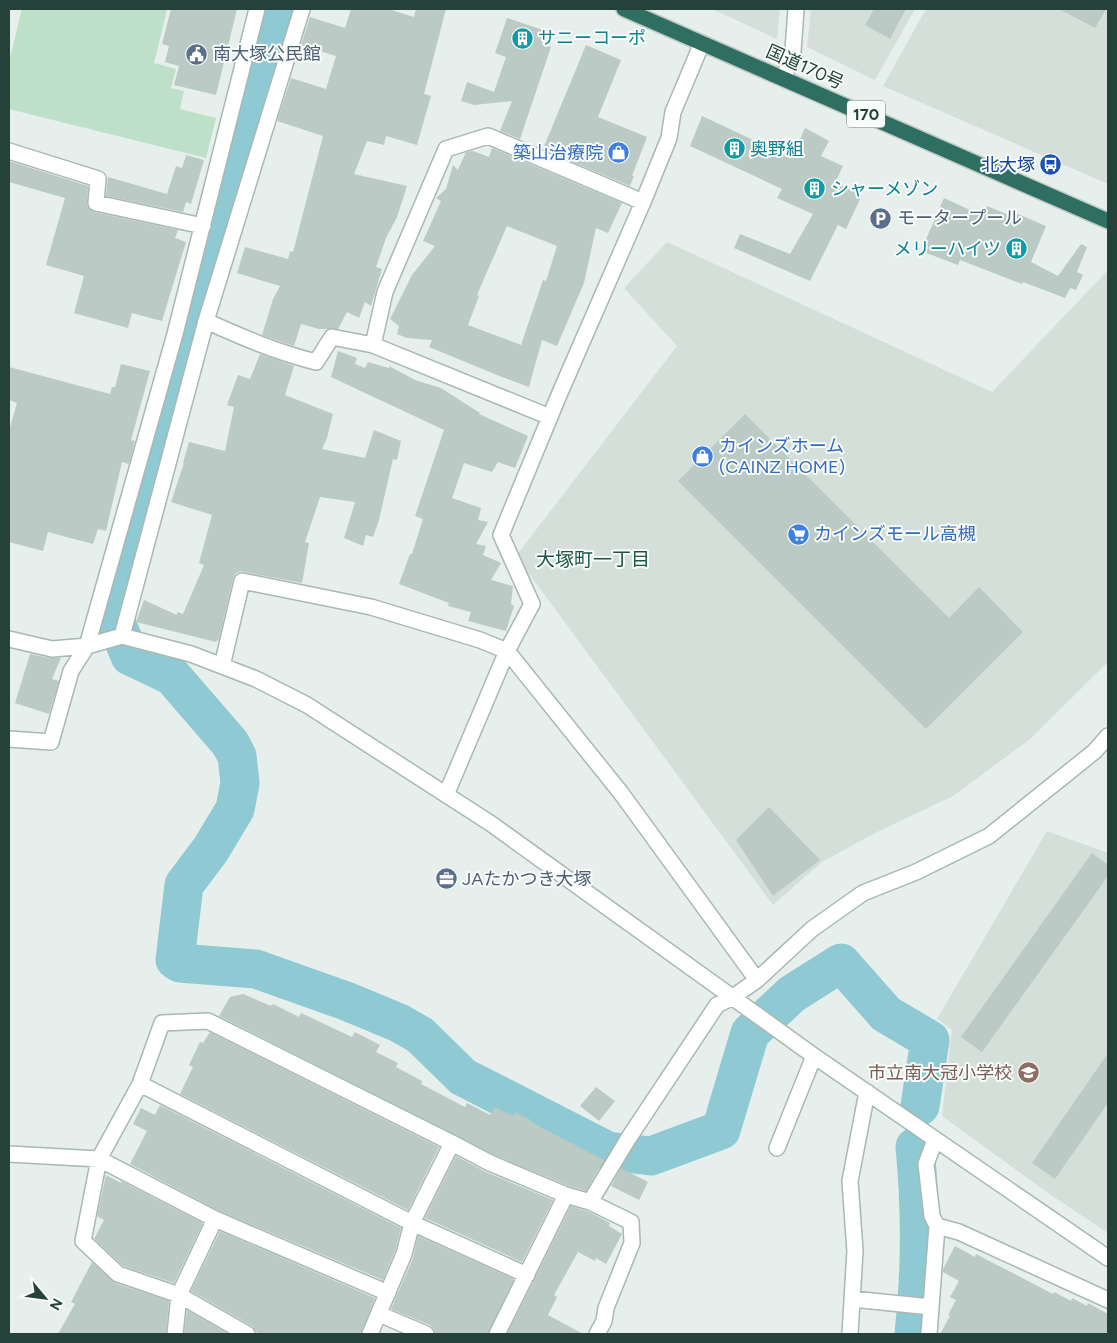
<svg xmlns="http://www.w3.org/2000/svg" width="1117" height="1343" viewBox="0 0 1117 1343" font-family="Figtree,'Noto Sans JP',sans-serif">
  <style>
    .built { fill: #d4dfda }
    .green { fill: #bfe0c8 }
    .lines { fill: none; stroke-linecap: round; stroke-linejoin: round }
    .river { stroke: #8ec9d4; stroke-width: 39 }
    .building { fill: #bbcac4; fill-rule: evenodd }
    .minor-casing { stroke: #a8b8b2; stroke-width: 18 }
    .highway-casing { stroke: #c2cac8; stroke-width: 18 }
    .minor { stroke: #fff; stroke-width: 15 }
    .highway { stroke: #2f6f62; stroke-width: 15 }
    .labels { text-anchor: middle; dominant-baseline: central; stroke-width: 4; stroke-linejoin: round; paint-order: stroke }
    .shield { fill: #f7fbf9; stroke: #637a73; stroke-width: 1 }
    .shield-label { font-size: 16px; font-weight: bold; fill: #24423a }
    .culture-label { font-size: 18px; fill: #0d838f; stroke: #f7fbf9; text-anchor: start }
    .service-label { font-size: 18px; fill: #4e5e75; stroke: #f7fbf9; text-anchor: start }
    .street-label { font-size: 18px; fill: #24423a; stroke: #f7fbf9 }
    .shop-label { font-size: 18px; fill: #366cbe; stroke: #f7fbf9; text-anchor: start }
    .transit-label { font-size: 18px; fill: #164399; stroke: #f7fbf9; text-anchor: end }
    .education-label { font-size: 18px; fill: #785e54; stroke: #f7fbf9; text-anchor: end }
    .neighbourhood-label { font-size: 19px; fill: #1f5548; stroke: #f7fbf9 }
  </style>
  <rect width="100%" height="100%" fill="#e6efeb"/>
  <path class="built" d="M712,9H780L777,39Z
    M811,9H915L875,80L807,47Z
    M926,9H1108V184L883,86Z
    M667,242L992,392L1108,270V662L1029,740L953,796L875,833L822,862L773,905L516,556L677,346L624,288Z
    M1047,831L1108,853V1233L1048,1193L942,1116L952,1030L937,1019Z"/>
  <path class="green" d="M22,9L167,10L154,63L176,69L171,88L184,91L180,109L216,118L206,158L9,109V62Z"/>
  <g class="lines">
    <path class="river" d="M277,9L113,615L130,656L172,676L230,743L237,756L240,783L235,809L211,849L184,885L175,960L180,963L256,969L346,1001L399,1023L420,1035L463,1077L608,1151L651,1156L721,1130L750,1033L792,994L841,963L886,1014L930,1040L920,1106
      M914,1334C921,1272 921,1210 915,1147"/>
  </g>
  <path class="building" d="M171,9H237L216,95L174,85L179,66L165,62L169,46L162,44Z
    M351,9H388L414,17L416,9H446L424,94L431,96L417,145L386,136L384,145L367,141L354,174L407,186L397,217L386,238L376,267L382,269L371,306L365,302L359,318L347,312L338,329H319L301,324L294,346L262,335L273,299L280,286L237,273L245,247L288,259L290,251L293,252L323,136L277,121L291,78L326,89L336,56L301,45L310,17L345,28Z
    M874,9H906L890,39L865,25Z
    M1059,9H1106L1095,28Z
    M507,18L546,31L542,44L551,47L520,139L500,131L512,101L474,105L461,101L467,82L494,92L506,57L495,53Z
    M586,45L621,60L598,117L647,137L632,176H634L630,186L532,145L543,149Z
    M702,116L792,158L805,128L829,141L821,156L843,166L835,183L862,195L846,229L838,225L810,281L734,248L740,234L790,254L813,214L777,198L782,189L690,146Z
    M492,148L622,203L608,233L596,228L584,283L557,346L542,340L529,387L502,377L429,347L432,340L407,338L397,334L399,326L390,319L412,275L435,246L423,241L441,201L436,198L446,189L453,165L458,170L466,152L473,151L489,157ZM507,226L557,246L546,281L543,280L521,345L468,325L479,296L477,295Z
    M186,155L204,160L191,204L186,202L183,212L106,196L108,177L167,194L176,166L182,168Z
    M9,161L88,186L87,206L94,212L178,230L175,238L186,242L162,321L132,313L128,328L74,313L84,276L46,265L65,198L9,182Z
    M944,198L983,216L987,206L1011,216L1013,212L1046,226L1031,262L1058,276L1081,244L1087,247L1077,272L1083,275L1076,290L1070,288L1065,298L1023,282L1022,284L960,260L958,265L921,251Z
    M338,351L357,358L355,364L365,368L368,362L389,368V366L415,380L441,388L480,413L479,414L528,436L515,468L498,462L492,472L464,463L452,498L481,508L478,520L488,522L476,544L486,546L483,555L501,563L491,580L513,586L511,604L514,606L506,631L468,621L471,612L448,606L449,603L399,584L410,554H412L423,519L415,516L444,430L331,377Z
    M260,354L294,366L285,395L333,414L327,438L322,449L365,458L374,430L401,441L397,460L393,459L379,520L373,537L366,535L363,546L344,538L355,502L320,497L305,542L309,543L302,583L244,572L240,571L235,574L233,579L219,639L216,642L136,622L144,600L177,615V612L183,614L204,565L199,563L212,515L171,502L184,463H183L189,442L225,451L234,407L227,405L238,375L250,379Z
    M121,364L150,371L131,440L135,441L129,464L122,462L106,531L98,529L93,544L48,532L43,551L9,542V431L17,403L9,400V367L110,394L112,387H115Z
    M745,414L949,618L979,587L1023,632L926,729L678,481Z
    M30,654L50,658H61L52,679L59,681L49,714L15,703Z
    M769,807L820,860L773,896L736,840Z
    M1092,853L1108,865V876L982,1052L961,1037Z
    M243,994L271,1006L273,1004L299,1017L301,1013L352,1037L355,1032L380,1045L376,1052L398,1063L396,1067L422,1081L421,1084L465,1107L467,1103L490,1115L495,1107L513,1116L515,1112L531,1120L530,1121L546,1130L604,1160L586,1191L569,1186L494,1155L219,1016L230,997Z
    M210,1032L439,1147L408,1210L180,1094L193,1067L189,1065L200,1042L203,1043Z
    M1108,1053V1103L1055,1179L1032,1163Z
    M596,1087L615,1101L599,1121L580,1106Z
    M160,1105L401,1228L395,1251L383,1280L219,1211L130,1164L147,1131L133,1124L141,1108L155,1115Z
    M456,1156L486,1172L553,1200L522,1262L425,1218Z
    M621,1168L648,1182L639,1200L611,1186Z
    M106,1175L121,1183V1181L203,1223L174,1283L123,1266L94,1239L104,1220L97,1216Z
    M571,1206L589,1212L610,1223L609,1226L622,1234L606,1264L596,1258L595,1261L578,1252L554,1295L557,1297L548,1315L583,1334H507Z
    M220,1231L375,1298L361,1334H258L252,1326L191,1291Z
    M418,1236L514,1279L488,1334H435L434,1329L430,1325L391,1309L413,1258Z
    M955,1246L975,1257L976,1254L1053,1294L1054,1292L1071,1301L1072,1298L1087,1306L1088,1303L1108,1314V1334H940L950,1316L948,1315L956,1300L950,1297L959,1281L943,1272V1269Z
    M92,1262L115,1283L169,1301L166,1334H58L75,1304L71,1302Z
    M187,1310L227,1333L226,1334H184Z"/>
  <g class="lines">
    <defs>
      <path id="minor" d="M784,78L793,51L796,9
        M9,151L98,179L96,203L203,226
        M206,321C244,338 276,352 316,362L332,337L373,345
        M550,417L373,345L385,292L446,149L488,136L643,202
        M122,636L206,321L302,9
        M9,639L52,649L87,646L122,636L191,654L256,679L307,705L490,823L814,1056L1108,1258
        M222,666L242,581L371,607L480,640L507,651L621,793L757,980
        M9,739L51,742L71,671L87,646L175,334L257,9
        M446,795L507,651L532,604L501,535L559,395L643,202L669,138L673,112L702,43
        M140,1084L412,1223L527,1275
        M777,1148L814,1056
        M9,1154L99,1159L215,1219L179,1295L175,1334
        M590,1202L628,1139L717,1005L733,997L757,980L812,929L863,893L916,872L989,836L1095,751L1108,736
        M215,1219L388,1293
        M937,1226L959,1232L1108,1300
        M852,1299L931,1307
        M379,1314L426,1334
        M247,1334L179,1295L118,1274L83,1241L99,1159L140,1084L162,1023L208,1021L452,1143
        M370,1334L404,1254L412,1223L452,1143L490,1163L566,1195L590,1202L631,1222L632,1243L606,1308L604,1321L597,1334
        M497,1334L566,1195
        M850,1334L855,1251L850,1181L867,1092
        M929,1334L937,1226L932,1216L926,1164L935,1140"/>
      <path id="highway" d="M624,9L1108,221"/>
    </defs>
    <use href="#minor" class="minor-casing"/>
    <use href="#highway" class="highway-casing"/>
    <use href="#minor" class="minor"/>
    <use href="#highway" class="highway"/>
  </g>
  <defs>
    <symbol id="building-disc" viewBox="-11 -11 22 22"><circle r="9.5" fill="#0f9aa8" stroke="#f7fbf9"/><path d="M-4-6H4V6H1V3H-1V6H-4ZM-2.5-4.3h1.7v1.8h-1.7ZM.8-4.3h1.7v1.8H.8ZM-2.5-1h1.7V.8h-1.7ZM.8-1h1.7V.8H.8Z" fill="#fff"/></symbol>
    <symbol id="civic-disc" viewBox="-11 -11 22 22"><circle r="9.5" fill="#5c6f8a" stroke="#f7fbf9"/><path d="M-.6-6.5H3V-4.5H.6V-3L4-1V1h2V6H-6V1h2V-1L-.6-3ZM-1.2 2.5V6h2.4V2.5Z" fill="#fff"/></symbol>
    <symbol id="shop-disc" viewBox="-11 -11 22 22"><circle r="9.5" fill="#3f7fe0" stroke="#f7fbf9"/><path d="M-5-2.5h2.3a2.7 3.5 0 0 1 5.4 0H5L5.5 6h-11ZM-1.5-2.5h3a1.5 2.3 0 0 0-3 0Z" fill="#fff"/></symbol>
    <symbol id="bus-disc" viewBox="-11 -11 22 22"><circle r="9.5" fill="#1a4fb4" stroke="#f7fbf9"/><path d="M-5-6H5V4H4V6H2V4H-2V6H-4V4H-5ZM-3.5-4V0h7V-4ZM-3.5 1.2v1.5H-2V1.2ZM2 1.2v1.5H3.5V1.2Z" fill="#fff"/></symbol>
    <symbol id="parking-disc" viewBox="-11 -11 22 22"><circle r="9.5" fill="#5c6f8a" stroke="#f7fbf9"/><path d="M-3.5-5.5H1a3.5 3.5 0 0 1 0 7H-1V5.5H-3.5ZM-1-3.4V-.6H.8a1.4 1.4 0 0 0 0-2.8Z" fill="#fff"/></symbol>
    <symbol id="supermarket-disc" viewBox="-11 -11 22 22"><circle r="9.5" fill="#3f7fe0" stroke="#f7fbf9"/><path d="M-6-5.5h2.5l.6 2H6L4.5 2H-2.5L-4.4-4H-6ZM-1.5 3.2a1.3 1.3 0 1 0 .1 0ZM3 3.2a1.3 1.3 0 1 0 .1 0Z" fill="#fff"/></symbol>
    <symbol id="office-disc" viewBox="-11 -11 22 22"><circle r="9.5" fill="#5c6f8a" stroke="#f7fbf9"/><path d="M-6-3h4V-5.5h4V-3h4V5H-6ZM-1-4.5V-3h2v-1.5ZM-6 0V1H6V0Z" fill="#fff"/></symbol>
    <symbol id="school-disc" viewBox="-11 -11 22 22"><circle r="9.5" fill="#8d6e63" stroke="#f7fbf9"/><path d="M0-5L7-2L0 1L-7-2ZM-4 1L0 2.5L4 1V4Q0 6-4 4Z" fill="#fff"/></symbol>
  </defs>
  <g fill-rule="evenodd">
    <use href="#building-disc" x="510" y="26" width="25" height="25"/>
    <use href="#civic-disc" x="184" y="42" width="25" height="25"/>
    <use href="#building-disc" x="722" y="136" width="25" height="25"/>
    <use href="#shop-disc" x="606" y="140" width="25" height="25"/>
    <use href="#bus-disc" x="1038" y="152" width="25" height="25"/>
    <use href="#building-disc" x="802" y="176" width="25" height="25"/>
    <use href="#parking-disc" x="868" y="206" width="25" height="25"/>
    <use href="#building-disc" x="1004" y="236" width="25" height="25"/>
    <use href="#shop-disc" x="690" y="444" width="25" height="25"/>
    <use href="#supermarket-disc" x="786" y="522" width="25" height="25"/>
    <use href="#office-disc" x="434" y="866" width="25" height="25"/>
    <use href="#school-disc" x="1016" y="1060" width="25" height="25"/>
  </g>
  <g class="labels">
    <rect class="shield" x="847" y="100.5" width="38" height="27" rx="4"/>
    <g class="shield-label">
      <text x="866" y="114">170</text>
    </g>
    <g class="culture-label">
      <text x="538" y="38">サニーコーポ</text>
      <text x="750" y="149">奥野組</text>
      <text x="831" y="189">シャーメゾン</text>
      <text x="1001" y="249" text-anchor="end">メリーハイツ</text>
    </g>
    <g class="service-label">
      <text x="213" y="54">南大塚公民館</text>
      <text x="897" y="218">モータープール</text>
      <text x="462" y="879">JAたかつき大塚</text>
    </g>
    <g class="street-label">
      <text transform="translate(805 67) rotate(24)">国道170号</text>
    </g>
    <g class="shop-label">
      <text x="603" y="153" text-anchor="end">築山治療院</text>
      <text x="719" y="446">カインズホーム<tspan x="719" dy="21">(CAINZ HOME)</tspan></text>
      <text x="814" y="534">カインズモール高槻</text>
    </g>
    <g class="transit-label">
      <text x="1035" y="165">北大塚</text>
    </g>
    <g class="education-label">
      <text x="1012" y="1073">市立南大冠小学校</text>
    </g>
    <g class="neighbourhood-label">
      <text x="593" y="559">大塚町一丁目</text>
    </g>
  </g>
  <rect width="1117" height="1343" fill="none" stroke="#24423a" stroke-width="20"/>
  <g transform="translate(45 1298) rotate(119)" stroke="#f7fbf9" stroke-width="4" paint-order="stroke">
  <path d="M0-4L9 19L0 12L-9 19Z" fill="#24423a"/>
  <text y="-8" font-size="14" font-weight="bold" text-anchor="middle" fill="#24423a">N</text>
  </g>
</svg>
